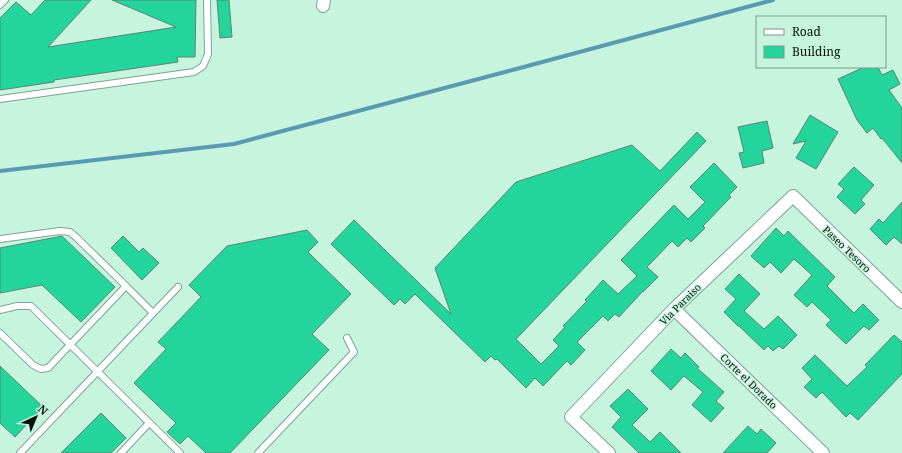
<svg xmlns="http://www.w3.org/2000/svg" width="902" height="453" viewBox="0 0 902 453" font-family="'Noto Serif',serif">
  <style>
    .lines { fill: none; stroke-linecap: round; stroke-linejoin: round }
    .stream { stroke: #599aaf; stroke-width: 4 }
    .building { fill: #23d59a; stroke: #5a8571 }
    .lane-casing { stroke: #79a590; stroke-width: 8 }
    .street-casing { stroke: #79a590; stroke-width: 14 }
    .lane { stroke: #fff; stroke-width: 6 }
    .street { stroke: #fff; stroke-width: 12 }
    .labels { text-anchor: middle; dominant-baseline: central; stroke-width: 3; stroke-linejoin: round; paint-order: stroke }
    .street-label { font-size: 10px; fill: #03120b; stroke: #c6f4de }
  </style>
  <rect width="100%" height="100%" fill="#c6f4de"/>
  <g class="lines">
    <path class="stream" d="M0,171L234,144L520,68L773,0"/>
  </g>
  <path class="building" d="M45,0H91L48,47L176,27L112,0H196L195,57H177L178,62L54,80V82L0,90V18L16,2L31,15Z
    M217,0H229L232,37L220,38Z
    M864,67H878L882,75L893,70L900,84L889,90L902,108V163L882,138L881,139L873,128L867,133L857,120L838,79Z
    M810,115L838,132L816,169L796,158L806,141L793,144Z
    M767,121L773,148L762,151L764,163L743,168L739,153L744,152L738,127Z
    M697,132L706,141L516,339L541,364L559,346L553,340L565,327L563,326L587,301L585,300L603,280L618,294L637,276L621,260L674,205L688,219L705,202L690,187L714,163L737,187L729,195L731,197L703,226L705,228L691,242L687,238L678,247L672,241L647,267L658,277L643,292V291L619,317L615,314L608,321L603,316L577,342L585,350L571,365L567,361L543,386L535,378L526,388L497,359L495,360L491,356L485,362L415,294L405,304L400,299L394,305L331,244L354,220L451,314L435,268L516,182L632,145L660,171Z
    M854,167L874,185L861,200L865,204L855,214L837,197L844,189L838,184Z
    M902,202V244L894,237L886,245L870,229L879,219L883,223Z
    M776,228L784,236L788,231L835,277L827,286L854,313L863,304L879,320L869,330L864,326L846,344L826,325L831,320L812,302L807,307L794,295L812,275L794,259L781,273L770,262L764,268L751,256Z
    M307,230L318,242L308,252L351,294L312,334L329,350L230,453H206L188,436L180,444L167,432L176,423L134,383L166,349L158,342L201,297L189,285L227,246Z
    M62,236L115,287L81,322L42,285L0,293V248Z
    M123,236L139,252L143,248L159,263L142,280L111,248Z
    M739,274L760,294L744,311L764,329L778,316L797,335L783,349L779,346L773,351L768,346L764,350L739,326H738L724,312L736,299L725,289Z
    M894,335L902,342V374L858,420L850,413L846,417L822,392L816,398L804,387L812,379L802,368L815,355L847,386L867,367L865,365Z
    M671,349L681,358L685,353L699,367L697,368L724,392L716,401L724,408L711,422L692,405L703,392L684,376L671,390L651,371Z
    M0,366L43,407L15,437L0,423Z
    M628,389L648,409L632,425L650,442L660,432L681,453H639L612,427L621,417L610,406Z
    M101,413L126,438L111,453H61Z
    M748,426L757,434L761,429L776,443L767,453H723Z"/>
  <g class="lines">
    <defs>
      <path id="lane" d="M0,5L5,0
        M0,99L194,72L203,66L208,54L207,0
        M0,239L60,231L70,232L77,238L126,286L48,368L41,369L33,365L0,333
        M126,286L153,313
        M0,310L17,306H31L180,453
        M20,453L178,287
        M121,453L149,423
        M258,453L354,352L347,338"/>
      <path id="street" d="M323,6L324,0
        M674,309L823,453
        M609,453L571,417L674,309L793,196L902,302"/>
    </defs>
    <use href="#lane" class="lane-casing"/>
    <use href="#street" class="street-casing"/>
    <use href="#lane" class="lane"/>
    <use href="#street" class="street"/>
  </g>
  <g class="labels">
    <g class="street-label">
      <text transform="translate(847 249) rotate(44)">Paseo Tesoro</text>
      <text transform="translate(680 304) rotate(-45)">Via Paraiso</text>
      <text transform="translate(749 381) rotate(44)">Corte el Dorado</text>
    </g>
  </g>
  <rect x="756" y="16" width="130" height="52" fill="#c6f4de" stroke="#789a8a"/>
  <rect x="764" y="29" width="20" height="6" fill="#ffffff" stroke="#789a8a"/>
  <text x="792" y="36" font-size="12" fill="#03120b">Road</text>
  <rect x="764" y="46" width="20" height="12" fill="#23d59a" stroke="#789a8a"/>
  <text x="792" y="56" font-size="12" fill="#03120b">Building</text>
  <g transform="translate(36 417) rotate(44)" stroke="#c6f4de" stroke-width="3" paint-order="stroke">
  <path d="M0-3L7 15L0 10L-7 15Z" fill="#03120b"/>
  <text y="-6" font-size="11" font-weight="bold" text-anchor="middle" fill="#03120b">N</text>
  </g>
</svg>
